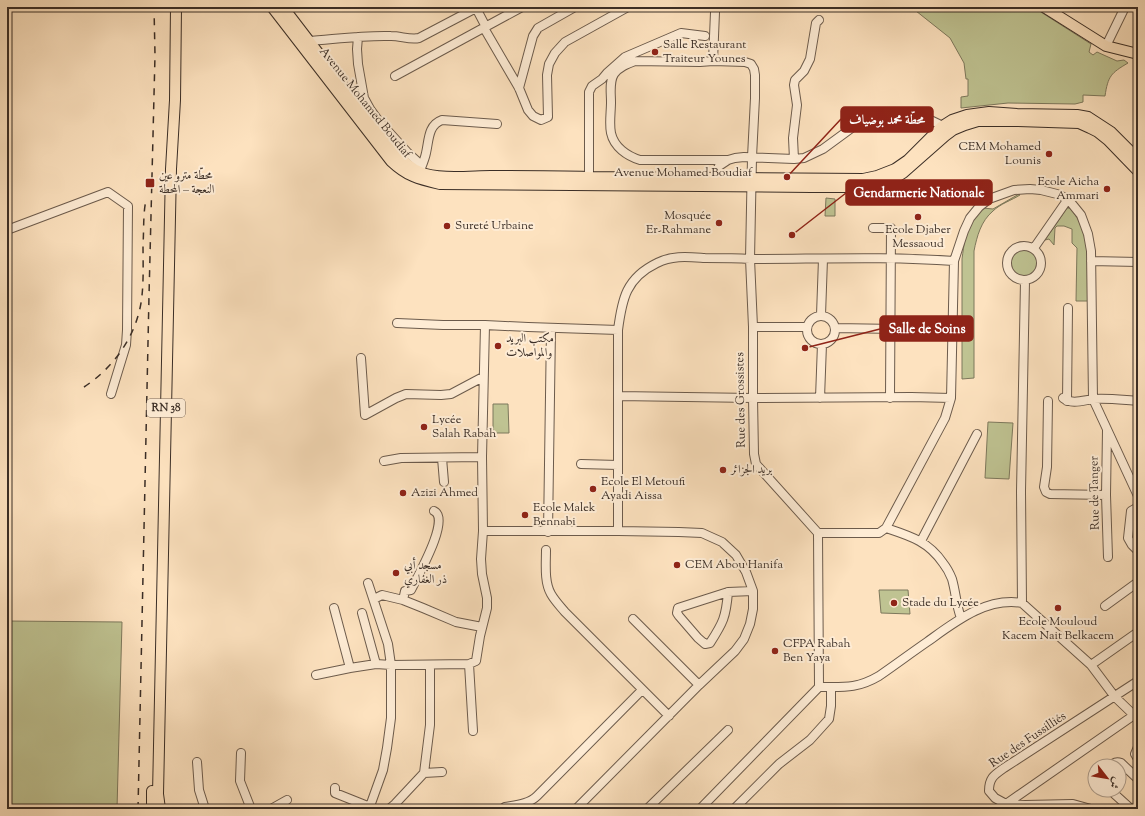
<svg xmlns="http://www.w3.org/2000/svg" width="1145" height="816" viewBox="0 0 1145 816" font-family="'Sorts Mill Goudy',Amiri,serif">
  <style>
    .green { fill: #bfc392; stroke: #7d785c }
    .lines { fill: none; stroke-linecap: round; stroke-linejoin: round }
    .minor-casing { stroke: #6c5b4c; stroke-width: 10 }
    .major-casing { stroke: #3b2e26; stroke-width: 12 }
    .minor { stroke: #feecd5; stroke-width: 8 }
    .major { stroke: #fde2bf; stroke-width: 10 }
    .rail { stroke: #3b2e26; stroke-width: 1.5; stroke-dasharray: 7 7; stroke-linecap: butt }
    .poi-dot { fill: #8f2418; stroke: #feecd5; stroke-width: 1.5 }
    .labels { text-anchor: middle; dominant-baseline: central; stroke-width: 4; stroke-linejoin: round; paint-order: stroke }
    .shield { fill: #feecd5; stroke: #76675a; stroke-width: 1 }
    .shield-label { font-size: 11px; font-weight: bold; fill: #3b2e26 }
    .poi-label { font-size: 12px; fill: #3b2e26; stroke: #feecd5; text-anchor: start }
    .street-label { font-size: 12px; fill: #3b2e26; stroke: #feecd5 }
    .leader { fill: none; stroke: #8f2418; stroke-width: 1.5 }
    .callout-dot { fill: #8f2418; stroke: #feecd5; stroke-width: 1.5 }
    .callout { fill: #8f2418; stroke: #8f2418; stroke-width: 1.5 }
    .callout-label { font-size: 13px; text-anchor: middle; font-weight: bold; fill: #fff }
  </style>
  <rect width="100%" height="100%" fill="#fde2bf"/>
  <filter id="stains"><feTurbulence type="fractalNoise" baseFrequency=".005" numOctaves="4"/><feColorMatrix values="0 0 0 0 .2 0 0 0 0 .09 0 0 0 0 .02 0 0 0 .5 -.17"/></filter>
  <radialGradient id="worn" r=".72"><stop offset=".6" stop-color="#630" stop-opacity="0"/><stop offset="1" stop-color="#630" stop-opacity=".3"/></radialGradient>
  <path class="green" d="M911,7H1033L1091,44L1089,52L1093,55L1097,52L1117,61L1124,60L1128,63C1111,73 1108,76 1105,96L1083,95V102L1075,104L1008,103L961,108V97L968,96V79H966L964,63L950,38Z
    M1019,194L1020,195C1012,200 1000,204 993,211C981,221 977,236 974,251V378L962,379V259C964,245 965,229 974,218C976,214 980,211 983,208L993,209Z
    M826,198L835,199V216H825Z
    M1067,208H1070C1092,233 1088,270 1088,301H1076L1077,248L1072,243V229L1064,226H1057L1055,228L1054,245L1049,239L1045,240Z
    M1010 263a14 14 0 1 1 28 0a14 14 0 1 1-28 0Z
    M493,404H508L509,433H493Z
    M988,422L1013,423L1009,479L985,478Z
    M879,590H908L910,614L881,613Z
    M7,621L122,622L117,809H7Z"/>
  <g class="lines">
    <defs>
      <path id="minor" d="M476,8L486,27
        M715,12L713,61L745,62L751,64L754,69L755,75V98L752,157L750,259L753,327V398L754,454L756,464L818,533L819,687
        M484,28L519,88L528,110L533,116L541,120L548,117L547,75L549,64L555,53L565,42L628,7
        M358,37L357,49L358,64L364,98L370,109L378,120L408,153L420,164L421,167L420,178
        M308,41C336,39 364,35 391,36C401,36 410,40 419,38L478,7
        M1106,46L1125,7
        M713,61L700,62L635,61C627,64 619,67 614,74C609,82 611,93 611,102C611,112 609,124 611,133C614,147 627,156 640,160H728
        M395,76L522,7
        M519,88L533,36L538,28L575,7
        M794,159L793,138L797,105L794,85L795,80L804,71L810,59L816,23L819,20
        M421,168C423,163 425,158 426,153C429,140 428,125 442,120L497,124
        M589,177V92L592,86L602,79L607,73L625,57L681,33L705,36
        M714,178L719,166L728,160L735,158L744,157L794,159L804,158L823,149L853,127L861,123L896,114L908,112L916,113L943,126
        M873,228H891L890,398
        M7,230L108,192L128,206L127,330L126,345L111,394
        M1007 263a17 17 0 1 1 34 0a17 17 0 1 1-34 0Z
        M1034,248L1068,199
        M1091,261L1138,262
        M821,315L823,259
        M807 330a14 14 0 1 1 28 0a14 14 0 1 1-28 0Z
        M397,323L443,325H485L528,327L618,330
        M753,327H806
        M835,328L897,329
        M361,358L365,415L396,398L406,394L441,395L451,394L483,377
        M618,396L753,398L911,397L951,398
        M820,398L822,344
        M1063,398C1072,405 1084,400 1094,399C1108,398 1123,400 1138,401
        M1048,401L1047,467L1044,487L1046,492L1050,494L1106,495
        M1067,401L1068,308
        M1107,430L1106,495L1108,557
        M442,458L444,482
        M384,461L401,458L482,457
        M581,464L618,465
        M1138,507L1131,511L1128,538L1132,545L1138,551
        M886,528C910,536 928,541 943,563C947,568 950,574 952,579C956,593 956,605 961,618
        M483,531H618L679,532L702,533L722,542L736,555L746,572L753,591V609L750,624L744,639L735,651L699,685L576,809
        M618,531V330C622,299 626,278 657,263C672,255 689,257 705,258C720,258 735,258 750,259C818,259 887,256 954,261
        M548,532L551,328
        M818,533H879L886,528L945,418L951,398L954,261L964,231L970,218L979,207L989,199L1014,190L1030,189L1041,190L1057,194L1068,199L1081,215L1088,234L1091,251L1093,399L1138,496
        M921,541L977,434
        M546,550C546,564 544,582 551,594C555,601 560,606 565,612L669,716
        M368,583L388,644L391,665V718L387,748L383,770L369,809
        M728,592C726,617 723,623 710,643L705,644L698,638L679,616L677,613L678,608L728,592L753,591
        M374,599L382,595L403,600L423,608L456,622L482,627
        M403,600L405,591L411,590C417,577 451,519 434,511
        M1022,603L1021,491L1025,281
        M1105,606L1138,582
        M334,608L350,668
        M362,613L376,664
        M633,619L699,685
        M469,664L473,731
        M1091,665L1138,632
        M316,675L350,668L376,664L391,665L469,664L476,661L480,636L487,608V598L482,574L481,559L483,531L482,457L485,325
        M1138,747L1135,754L1138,759
        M241,753L240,781L251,809
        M197,762L199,790L205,809
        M1110,766C1114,763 1116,761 1121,763L1138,779
        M424,773L430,725V665
        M335,788V793L370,807
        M1110,790L1131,809
        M1006,804L1137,713
        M271,809L287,800
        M389,809L395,804L424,773L442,772
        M502,809L505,807C516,805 529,804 537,796L642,690
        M647,809L728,730
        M700,809L819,687C843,687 857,689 879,676C895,665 911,653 927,642C955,622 986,597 1022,603L1091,665L1115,697L1138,719
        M734,809L779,764L810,740L829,719L831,706V687
        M1091,809L1073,804L1025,805L1006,804L995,798L989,791C989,778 994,775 1004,768L1138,681"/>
      <path id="major" d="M272,7L391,161C407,176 418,179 440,184L812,187H861L873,186L884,183L895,178L903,173L945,136L953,130L965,125L978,121H1018L1079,123L1090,128L1098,132L1108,140L1138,171
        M283,7L394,152C402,160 410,168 420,172C439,180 471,176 491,176C524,176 556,176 589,177L863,179L877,176L895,169L908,160L941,127L952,120L967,115L989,112L1017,114L1077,115L1088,117L1111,132L1138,159
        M1044,7L1106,46L1138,54
        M152,809V791
        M160,809L158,794L171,169L175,100L176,7"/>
    </defs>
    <use href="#minor" class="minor-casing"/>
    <use href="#major" class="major-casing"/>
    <use href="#minor" class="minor"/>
    <use href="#major" class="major"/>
    <path class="rail" d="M84,387C113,368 135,338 141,303C144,284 143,264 143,245C144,230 143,214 146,200
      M138,809L149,296L155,55L154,7"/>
  </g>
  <g class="poi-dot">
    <circle cx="655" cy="52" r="4"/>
    <circle cx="1049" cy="154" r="4"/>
    <rect x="145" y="178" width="10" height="10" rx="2"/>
    <circle cx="1107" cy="189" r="4"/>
    <circle cx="918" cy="217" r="4"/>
    <circle cx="719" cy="223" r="4"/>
    <circle cx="447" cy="226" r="4"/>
    <circle cx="498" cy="346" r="4"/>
    <circle cx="424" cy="427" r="4"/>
    <circle cx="723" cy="470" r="4"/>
    <circle cx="593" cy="489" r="4"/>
    <circle cx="403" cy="493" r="4"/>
    <circle cx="525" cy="515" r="4"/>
    <circle cx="677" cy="565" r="4"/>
    <circle cx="396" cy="573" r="4"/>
    <circle cx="894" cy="603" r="4"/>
    <circle cx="1058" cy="608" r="4"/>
    <circle cx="775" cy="651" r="4"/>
  </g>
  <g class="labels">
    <rect class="shield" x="147" y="399" width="38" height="18" rx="3"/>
    <g class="shield-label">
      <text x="166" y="408">RN 38</text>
    </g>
    <g class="poi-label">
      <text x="663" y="45">Salle Restaurant<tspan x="663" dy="14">Traiteur Younes</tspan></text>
      <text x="1041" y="147" text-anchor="end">CEM Mohamed<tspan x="1041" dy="14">Lounis</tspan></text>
      <text x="159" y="176">محطّة مترو عين<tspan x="159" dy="14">النعجة – المحطة</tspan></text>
      <text x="1099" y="182" text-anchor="end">Ecole Aicha<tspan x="1099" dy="14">Ammari</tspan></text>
      <text x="711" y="216" text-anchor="end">Mosquée<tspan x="711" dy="14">Er-Rahmane</tspan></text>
      <text x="455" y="226">Sureté Urbaine</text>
      <text x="918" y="230" text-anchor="middle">Ecole Djaber<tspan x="918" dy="14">Messaoud</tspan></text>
      <text x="506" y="339">مكتب البريد<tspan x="506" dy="14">والمواصلات</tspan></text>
      <text x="432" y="420">Lycée<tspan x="432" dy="14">Salah Rabah</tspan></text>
      <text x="731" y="470">بريد الجزائر</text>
      <text x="601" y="482">Ecole El Metoufi<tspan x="601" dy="14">Ayadi Aissa</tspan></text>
      <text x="411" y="493">Azizi Ahmed</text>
      <text x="533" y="508">Ecole Malek<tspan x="533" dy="14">Bennabi</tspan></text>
      <text x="685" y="565">CEM Abou Hanifa</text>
      <text x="404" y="566">مسجد أبي<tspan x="404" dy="14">ذر الغفاري</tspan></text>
      <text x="902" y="603">Stade du Lycée</text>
      <text x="1058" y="622" text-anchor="middle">Ecole Mouloud<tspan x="1058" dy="14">Kacem Nait Belkacem</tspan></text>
      <text x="783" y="644">CFPA Rabah<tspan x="783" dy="14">Ben Yaya</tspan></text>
    </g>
    <g class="street-label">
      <text transform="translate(365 103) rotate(51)">Avenue Mohamed Boudiaf</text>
      <text x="683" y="173">Avenue Mohamed Boudiaf</text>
      <text transform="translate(741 400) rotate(-91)">Rue des Grossistes</text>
      <text transform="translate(1095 493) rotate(-91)">Rue de Tanger</text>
      <text transform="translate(1028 740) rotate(-34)">Rue des Fussilliés</text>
    </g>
  </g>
  <path class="leader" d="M787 177L841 119M792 235L846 193M805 348L880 329"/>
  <g class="callout-dot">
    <circle cx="787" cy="177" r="4"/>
    <circle cx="792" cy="235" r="4"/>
    <circle cx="805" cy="348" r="4"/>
  </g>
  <g class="callout">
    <rect x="841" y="107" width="92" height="25" rx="4"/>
    <rect x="846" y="180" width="146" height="25" rx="4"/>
    <rect x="880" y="316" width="93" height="25" rx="4"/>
  </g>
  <g class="callout-label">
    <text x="887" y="124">محطّة محمد بوضياف</text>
    <text x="919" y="197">Gendarmerie Nationale</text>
    <text x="927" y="333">Salle de Soins</text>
  </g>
  <rect width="1145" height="816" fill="none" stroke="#fde2bf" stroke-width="24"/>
  <rect x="8" y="8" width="1129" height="800" fill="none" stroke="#3b2e26" stroke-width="2"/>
  <rect x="12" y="12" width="1121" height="792" fill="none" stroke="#3b2e26"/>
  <g transform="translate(1107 778) rotate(121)"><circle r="19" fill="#feecd5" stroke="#b0a08f"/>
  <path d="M0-3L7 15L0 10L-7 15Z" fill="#8f2418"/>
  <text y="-6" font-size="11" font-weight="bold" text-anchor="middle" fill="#3b2e26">ش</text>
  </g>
  <rect width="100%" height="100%" filter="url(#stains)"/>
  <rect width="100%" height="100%" fill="url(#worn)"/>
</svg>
